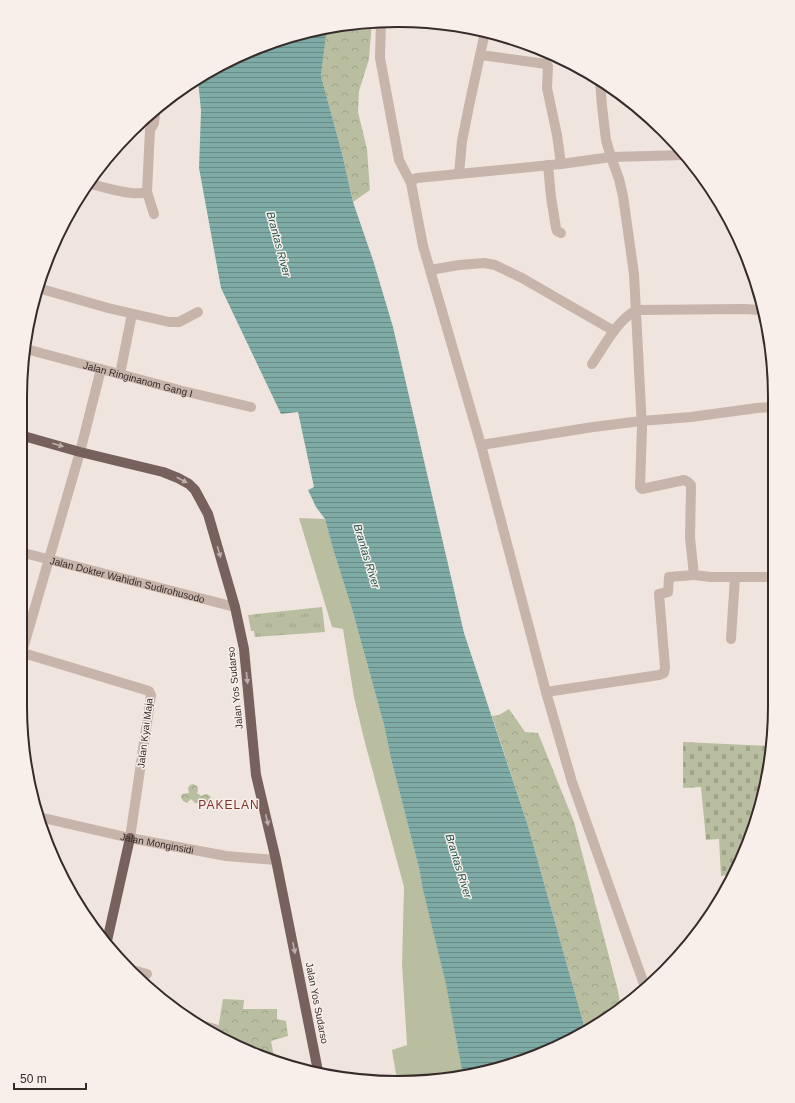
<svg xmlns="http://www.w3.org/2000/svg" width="795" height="1103" viewBox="0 0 795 1103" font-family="Helvetica,sans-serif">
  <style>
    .grass { fill: #b8be9f }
    .forest { fill: url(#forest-crowns) }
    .cemetery { fill: url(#cemetery-stones) }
    .park { fill: url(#park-tufts) }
    .water { fill: url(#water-rules) }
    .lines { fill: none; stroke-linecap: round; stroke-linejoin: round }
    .minor { stroke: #c7b4aa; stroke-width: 10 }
    .major { stroke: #76615c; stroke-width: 10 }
    .oneway { fill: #beafaa }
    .labels { text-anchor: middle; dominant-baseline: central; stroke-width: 3; stroke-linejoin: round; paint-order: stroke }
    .street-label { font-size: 10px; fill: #362b29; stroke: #f8efea }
    .water-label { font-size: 11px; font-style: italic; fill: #225450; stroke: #f8efea }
    .quarter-label { font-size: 12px; letter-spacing: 1px; fill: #7e3229; stroke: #f8efea }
    .rim { fill: none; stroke: #362b29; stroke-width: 2 }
  </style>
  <defs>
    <pattern id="forest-crowns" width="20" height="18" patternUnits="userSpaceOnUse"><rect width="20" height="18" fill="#b8be9f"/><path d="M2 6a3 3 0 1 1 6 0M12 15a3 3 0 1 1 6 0" fill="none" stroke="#9fa389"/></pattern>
    <pattern id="cemetery-stones" width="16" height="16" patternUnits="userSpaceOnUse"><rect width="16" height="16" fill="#b8be9f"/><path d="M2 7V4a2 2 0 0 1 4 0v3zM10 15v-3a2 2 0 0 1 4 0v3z" fill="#9fa389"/></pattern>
    <pattern id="park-tufts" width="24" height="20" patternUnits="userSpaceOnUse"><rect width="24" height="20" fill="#b8be9f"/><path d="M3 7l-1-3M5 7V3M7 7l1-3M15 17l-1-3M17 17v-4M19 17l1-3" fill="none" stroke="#9fa389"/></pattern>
    <pattern id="water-rules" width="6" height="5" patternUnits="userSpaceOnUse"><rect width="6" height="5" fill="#7faba7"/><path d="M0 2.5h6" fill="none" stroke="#698b88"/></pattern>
  </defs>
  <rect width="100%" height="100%" fill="#f0e5de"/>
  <path class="grass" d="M299,518L325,519L333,549L352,609L384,725L391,759L419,868L424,893L447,986L463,1076L447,1080H397L392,1050L407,1045L402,964L404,887L364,739L354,697L343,629L332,627Z"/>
  <path class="forest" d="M372,21L369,59L359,91L358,112L367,149L370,190L353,202L342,153L321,76L327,28Z
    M509,709L525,732L538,733L574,822L618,991L621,1009L585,1029L528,826L492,716L499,715Z
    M193,784L197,786L198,790L197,793L201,796L206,794L210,796L211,800L209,804L203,803L201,801L199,803H195L191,799L187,803L183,801L181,797L182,794L189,793L188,788L190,785Z
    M223,999L244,1000L243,1009H277V1019L286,1021L288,1036L271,1041L274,1057L231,1044L217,1035Z"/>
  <path class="cemetery" d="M683,742L772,746L762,803L735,874L721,876L719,839L706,840L701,787L683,788Z"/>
  <path class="park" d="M322,607L325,632L255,637L254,631H251L248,615Z"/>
  <path class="water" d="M327,28L321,76L342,153L353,202L373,260L393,327L464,633L528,826L585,1029L542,1054L463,1076L446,984L423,890L419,868L391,759L384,725L352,609L333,549L325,519L316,507L308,490L314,487L298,412L281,414L221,288L199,168L201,111L198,79L230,59L300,33Z"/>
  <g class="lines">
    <g class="minor">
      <path d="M381,21L380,58L399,160L411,183"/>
      <path d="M481,55L546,64L548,66L547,88L557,135L561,164"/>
      <path d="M600,81L602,106L606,140L611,157L619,179L623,196L634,274L642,428L640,487L642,489L684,480L688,482L691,485L690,538L694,575L711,577H773"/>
      <path d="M548,165L551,197L556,228L557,231L561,233"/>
      <path d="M459,174L462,141L469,106L485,32"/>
      <path d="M88,183C102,187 134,197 147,192"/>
      <path d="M154,214L147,192L150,130L154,123L155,112"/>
      <path d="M430,270L459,265L484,263L495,265L522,278L614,331"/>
      <path d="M38,288L108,308L169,322H179L198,312"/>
      <path id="s1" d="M26,349L183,391L251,407"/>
      <path d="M592,364C605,345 616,322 636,310L744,309L761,310"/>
      <path d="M120,374L132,314"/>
      <path d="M481,445L593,427L641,421L691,417L757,408L772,407"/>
      <path id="s2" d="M20,552L235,607"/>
      <path d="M731,639L735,577"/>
      <path d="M20,652L149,691L151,695L130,838"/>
      <path d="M20,659L80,452L101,369"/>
      <path d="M546,692L659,675L664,673L665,667L659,594L668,592L669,577L694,575"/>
      <path id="s3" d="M39,817L130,838L226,856L276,860"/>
      <path d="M132,970L147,974"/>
      <path d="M645,987L572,782L546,692L481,445L423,246L411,183L414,179L417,178L561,164L611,157L685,155"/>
      <path d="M204,1026L215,1029"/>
    </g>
    <path class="major" d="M20,435L80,452L163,472L178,478L189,484L195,490L208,514L235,607L244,649L256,775L276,860L318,1071
      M107,941L130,838"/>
  </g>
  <defs><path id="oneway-solid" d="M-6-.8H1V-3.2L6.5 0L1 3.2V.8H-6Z"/></defs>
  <g class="oneway">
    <use href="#oneway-solid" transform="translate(58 445) rotate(16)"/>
    <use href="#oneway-solid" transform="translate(182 480) rotate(28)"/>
    <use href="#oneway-solid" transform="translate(219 552) rotate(74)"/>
    <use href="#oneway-solid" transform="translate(247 678) rotate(84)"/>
    <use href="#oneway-solid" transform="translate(267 820) rotate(77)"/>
    <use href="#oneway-solid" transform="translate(294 948) rotate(79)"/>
  </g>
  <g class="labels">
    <g class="street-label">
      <text stroke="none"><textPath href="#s1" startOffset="116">Jalan Ringinanom Gang I</textPath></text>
      <text stroke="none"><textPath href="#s2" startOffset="111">Jalan Dokter Wahidin Sudirohusodo</textPath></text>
      <text transform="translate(235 688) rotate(-96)">Jalan Yos Sudarso</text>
      <text transform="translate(145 733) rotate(-83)">Jalan Kyai Maja</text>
      <text stroke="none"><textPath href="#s3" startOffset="121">Jalan Monginsidi</textPath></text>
      <text transform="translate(317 1003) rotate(79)">Jalan Yos Sudarso</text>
    </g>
    <g class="water-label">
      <text transform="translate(279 244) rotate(75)">Brantas River</text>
      <text transform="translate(367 556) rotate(73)">Brantas River</text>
      <text transform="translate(459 866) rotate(73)">Brantas River</text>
    </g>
    <g class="quarter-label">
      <text x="229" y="805">PAKELAN</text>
    </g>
  </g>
  <path d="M0 0H795V1103H0ZM397 27H398A370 370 0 0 1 768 397V706A370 370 0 0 1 398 1076H397A370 370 0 0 1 27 706V397A370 370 0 0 1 397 27Z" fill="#f8efea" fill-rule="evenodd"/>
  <path class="rim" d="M397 27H398A370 370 0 0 1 768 397V706A370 370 0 0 1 398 1076H397A370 370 0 0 1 27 706V397A370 370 0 0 1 397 27Z"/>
  <path d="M14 1083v6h72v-6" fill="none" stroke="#362b29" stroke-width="2"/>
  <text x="20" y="1083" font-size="12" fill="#362b29" stroke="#f8efea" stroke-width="3" paint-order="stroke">50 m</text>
</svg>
